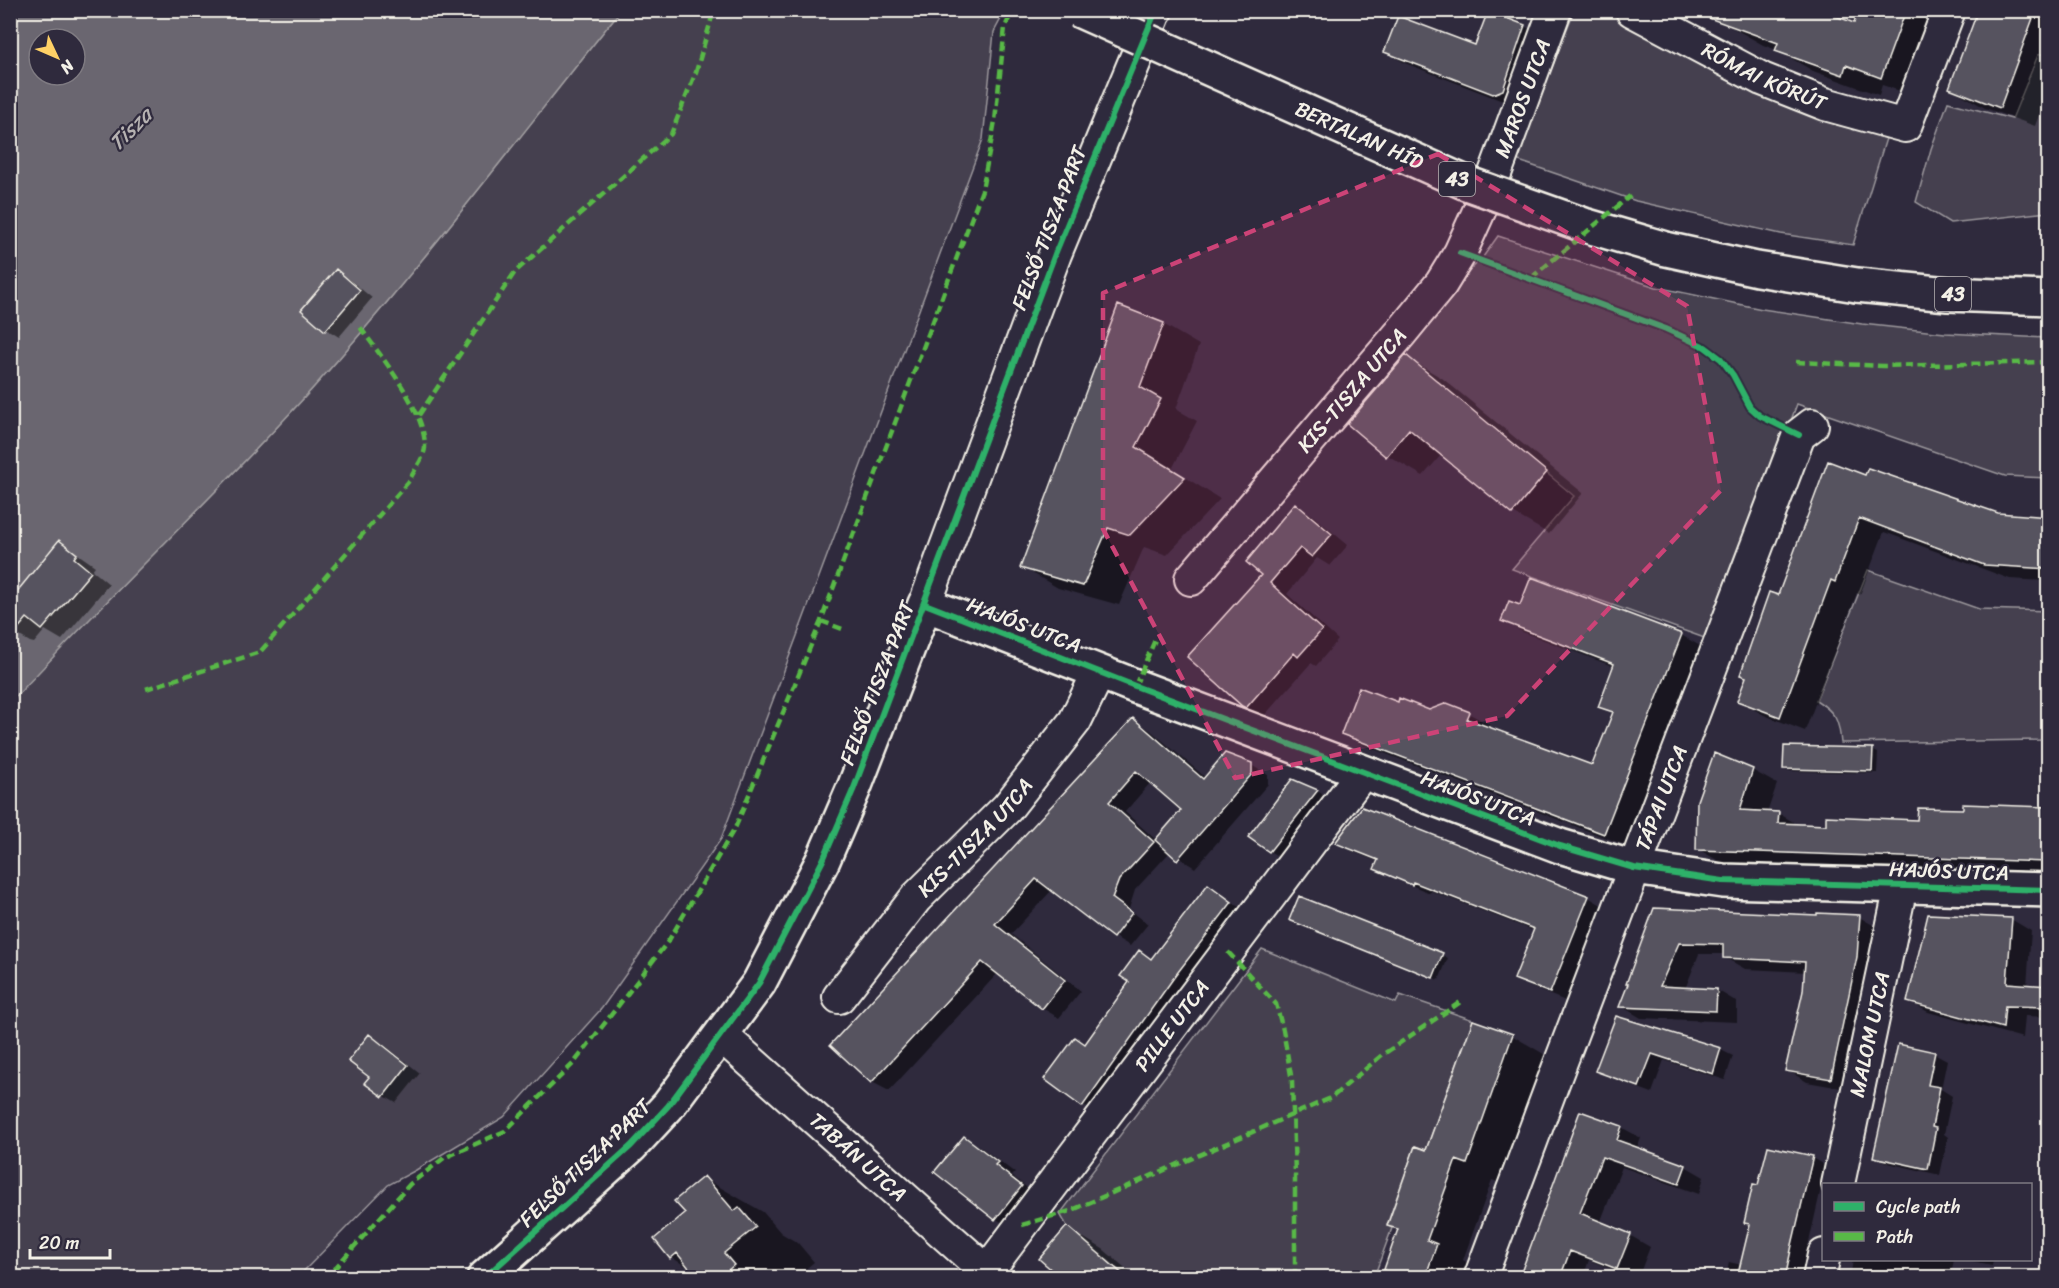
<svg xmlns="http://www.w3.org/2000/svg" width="2059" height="1288" viewBox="0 0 2059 1288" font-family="Sriracha,sans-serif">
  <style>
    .green { fill: #454050; stroke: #9c989c; stroke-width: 1.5 }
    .water { fill: #6a6670; stroke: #a19ea0; stroke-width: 1.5; fill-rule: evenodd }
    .shadow { fill: #0007; fill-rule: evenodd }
    .building { fill: #56525f; stroke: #f4f1e8; stroke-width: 1.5 }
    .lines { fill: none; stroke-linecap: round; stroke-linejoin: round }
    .minor-casing { stroke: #f4f1e8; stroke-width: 36 }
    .major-casing { stroke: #f4f1e8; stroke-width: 38 }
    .minor { stroke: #2f2a3d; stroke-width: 32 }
    .major { stroke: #2f2a3d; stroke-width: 33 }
    .major-bridge-casing { stroke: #f4f1e8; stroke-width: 38; stroke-linecap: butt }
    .major-bridge { stroke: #2f2a3d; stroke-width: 33 }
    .quiet { stroke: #58b947; stroke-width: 4.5; stroke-dasharray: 9 4.5; stroke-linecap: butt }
    .cycleway-casing { stroke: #2f2a3d; stroke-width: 10 }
    .cycleway { stroke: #2db169; stroke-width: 6 }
    .marked { fill: #cc4377; fill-opacity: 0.2; stroke: #cc4377; stroke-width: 4.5; stroke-dasharray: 12 8; stroke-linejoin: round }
    .labels { text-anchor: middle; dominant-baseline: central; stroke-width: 4.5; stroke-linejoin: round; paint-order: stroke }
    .shield { fill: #2f2a3d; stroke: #b9b5b5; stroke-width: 1.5 }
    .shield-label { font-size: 20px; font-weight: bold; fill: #f4f1e8 }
    .street-label { font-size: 21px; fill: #f4f1e8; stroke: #2f2a3d }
    .water-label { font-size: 22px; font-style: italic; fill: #b6b2b2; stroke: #2f2a3d }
  </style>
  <rect width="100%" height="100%" fill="#2f2a3d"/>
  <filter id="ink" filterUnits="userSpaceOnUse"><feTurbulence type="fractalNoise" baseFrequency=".0167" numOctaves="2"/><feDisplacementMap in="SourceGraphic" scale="12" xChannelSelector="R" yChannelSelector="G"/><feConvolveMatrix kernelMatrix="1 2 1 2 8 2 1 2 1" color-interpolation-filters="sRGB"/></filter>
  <g filter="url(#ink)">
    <path class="green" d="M620,11H1005L994,32L983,139L721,839L602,1008L504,1117L416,1170L388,1185L298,1277H11L10,702C109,595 216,496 313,388C421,267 519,137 620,11Z
      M1574,11H1611L1685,50L1888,132L1853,245L1781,234L1636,201L1516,160Z
      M2048,52V212L1950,223L1916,202L1931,149L1948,102L2012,119L2038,55Z
      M1498,236L1656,287L1762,309L1862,324L1945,333L2048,338V478L2005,476L1797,404L1710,640L1512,569L1574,496L1396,347L1483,257Z
      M1868,570L1979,609L2048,611V740L1841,743C1839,720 1836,713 1816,700Z
      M1262,949L1396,1003L1400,995L1473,1020L1426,1150L1415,1146L1387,1225L1392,1228L1374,1277H1127L1067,1226L1060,1214Z"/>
    <path class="water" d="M11,11H620C519,137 421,267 313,388C216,496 109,595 11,702ZM39,39H75V75H39Z"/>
    <path class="shadow" d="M1702,10H1828L1855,25L1860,10H1949L1918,97L1882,85L1879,95L1813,71L1777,50L1763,45Z
      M2003,10H2048V91L2035,126L1985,108L1950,88Z
      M1524,26L1543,37L1513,105L1405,63L1386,52L1476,47Z
      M336,271L349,279L372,298L339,337L326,329Z
      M1163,324L1199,345L1176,409L1197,421L1172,469L1220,499L1167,555L1144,547L1119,605L1058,588L1022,567Z
      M1406,357L1442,378L1583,493L1549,534L1513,513L1442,454L1423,476L1387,455Z
      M1866,477L1997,515L2048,518V581L2010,579L1884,532L1860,595L1857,593L1805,731L1764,715L1739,701L1779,597Z
      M1295,505L1312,515L1348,545L1330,566L1317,558L1287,594L1338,640L1316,666L1311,663L1264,716L1242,705L1263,575Z
      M59,541L95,566L92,570L109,584L62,640L45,630L34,643L30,642L11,631Z
      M1521,607L1681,635L1702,647L1625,845L1363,745L1342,733L1399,704L1429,712L1447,704L1470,714H1467L1465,727L1470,714L1490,725L1488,728L1593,767L1614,714L1600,706L1615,667L1523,632L1503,621Z
      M1133,720L1150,730L1206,778L1251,765L1268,775V784L1195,868L1170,852L1135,890L1129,909L1148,924L1130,946L1113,936L1052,890L1011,934L1081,991L1059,1018L1042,1008L998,973L889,1091L872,1082ZM1151,782L1183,810L1156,840L1125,812Z
      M1872,750L1878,753L1877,773L1790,771L1785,768Z
      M1752,770L1777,784L1767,813H1778L1800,826L1827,827L1919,822L1965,811L2048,809V874L1722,863L1698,849Z
      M1317,791L1336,802L1288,862L1269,851Z
      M1337,842L1588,897L1605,907L1568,1002L1533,988L1516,978L1534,931L1431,891L1430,893L1394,878L1376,868L1379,862L1354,852Z
      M1209,886L1244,910L1095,1113L1083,1105L1086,1045L1131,982L1152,960Z
      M1655,910L1859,917L1880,929L1852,1090L1807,1082L1787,1070L1805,991L1806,972L1745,969L1724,957V954H1699L1685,989L1717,990L1737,1002V1022L1641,1018L1621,1006Z
      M2011,919L2031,931L2027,986L2048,987V1017L2025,1016L2023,1038L1928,1012L1909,1001Z
      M1297,923L1442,955L1448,958L1439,980Z
      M1617,1018L1721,1050L1733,1056L1725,1080L1664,1060L1652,1093L1609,1077L1597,1070Z
      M1474,1022L1513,1036L1549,1057L1503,1184L1492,1180L1463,1260L1473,1266L1469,1278H1382L1399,1231L1389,1225L1427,1152Z
      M369,1036L382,1043L420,1073L396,1103L384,1096L371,1077Z
      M1934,1053L1947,1060L1941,1089L1952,1096L1944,1134L1948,1137L1940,1175L1888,1163L1875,1156Z
      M1621,1127L1641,1138L1637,1149L1685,1166L1704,1177L1699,1194L1622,1167L1600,1223L1631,1236L1650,1247L1638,1278H1633L1589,1260L1583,1278H1521Z
      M964,1137L982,1148L1015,1173L1012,1176L1039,1197L1014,1229L996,1219Z
      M1812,1158L1826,1166L1801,1278H1726L1729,1262L1742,1265L1751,1225L1746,1222L1760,1187Z
      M704,1178L763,1212L781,1233L798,1243L814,1262L795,1278H699L692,1270L671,1257L687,1213Z
      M1067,1228L1103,1249L1137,1278H1063Z
      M1853,1260H1954L1950,1278H1850Z
      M1962,1260H1993L1992,1266Z"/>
    <path class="building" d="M1695,10H1820L1854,23L1858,10H1906L1881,78L1846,65L1843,75L1775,51L1778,43L1695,13Z
      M1978,10H2036L2000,108L1949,88Z
      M1488,11L1525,25L1503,90L1493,94L1384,52L1398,16L1475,45Z
      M336,269L360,290L325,331L301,310Z
      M1118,305L1164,323L1140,387L1161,399L1136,447L1185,477L1130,535L1108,528L1083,586L1020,568Z
      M1406,355L1547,472L1512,514L1409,429L1386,457L1347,424Z
      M1828,461L1865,475L1868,468L1998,513L2049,517V569L1984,565L1859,518L1835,582L1831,580L1780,717L1737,701L1746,677L1740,675L1769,592L1778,595Z
      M1295,503L1332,534L1312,557L1300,548L1270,583L1322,630L1298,657L1294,653L1246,708L1242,706L1187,657L1261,575L1246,562Z
      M59,540L77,554L74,558L91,572L42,630L27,618L10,638V600Z
      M1531,577L1682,634L1604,834L1341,734L1359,687L1398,702L1399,698L1429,710L1447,703L1470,712L1467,719L1592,765L1613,712L1598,707L1614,664L1501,621L1509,601L1520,605Z
      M1133,718L1203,779L1225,753L1252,763V774L1177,860L1155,840L1181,810L1136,771L1109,802L1154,842L1119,880L1112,898L1132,913L1113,938L1036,879L995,924L1065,980L1042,1009L982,962L871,1083L830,1045Z
      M1784,746L1873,748L1872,771L1783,769Z
      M1714,753L1753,769L1740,810L1779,812L1778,823L1826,825V816L1917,820L1918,808L1963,809V804L2048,807L2046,862L1696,850L1697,801Z
      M1292,779L1318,790L1269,852L1248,837Z
      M1362,807L1589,896L1550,993L1514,979L1534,929L1413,882L1412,885L1374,869L1378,860L1335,843Z
      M1208,884L1232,902L1175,976L1082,1107L1044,1079L1075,1037L1085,1044L1129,982L1120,976L1139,950L1151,959Z
      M1299,896L1443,953L1433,978L1289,920Z
      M1654,908L1817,915V913L1860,915L1857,957L1831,1079L1785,1071L1803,991L1805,962L1723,958V944L1679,943L1660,986L1717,989L1716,1011L1619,1007L1628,984H1626Z
      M1928,914L2012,918L2007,983L2049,986V1007L2005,1006L2003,1028L1907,1002Z
      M1616,1016L1721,1048L1713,1074L1652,1054L1639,1087L1595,1071Z
      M1473,1020L1513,1034L1467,1164L1456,1160L1427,1240L1437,1244L1425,1278H1381L1398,1229L1387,1226L1415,1146L1426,1150Z
      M369,1034L408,1065L383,1097L364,1083L369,1077L348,1061Z
      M1898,1044L1935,1052L1928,1085L1940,1087L1932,1127L1936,1128L1928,1169L1873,1157Z
      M1580,1111L1622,1126L1617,1140L1686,1165L1679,1184L1602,1157L1580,1213L1631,1234L1617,1269L1570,1251L1560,1278H1519Z
      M964,1136L998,1162L995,1165L1022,1186L995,1220L934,1172Z
      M1768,1146L1813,1156L1792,1245L1786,1274L1774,1271L1772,1278H1737L1750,1224L1744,1223L1753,1184L1758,1185Z
      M704,1176L734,1211L739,1207L756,1227L724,1253L734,1265L719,1278H697L677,1253L670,1259L654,1239L685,1213L674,1201Z
      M1067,1226L1127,1278H1061L1039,1259Z"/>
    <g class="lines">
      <defs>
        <g id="minor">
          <path id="s1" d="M1632,10L1762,79L1825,104L1905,126L1949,10"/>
          <path id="s2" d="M1191,579L1400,334L1441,284L1460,253L1490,187L1555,10"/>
          <path d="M925,604L1055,254L1156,10"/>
          <path id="s3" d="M839,997L916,898L1007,808L1075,721L1099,672"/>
          <path id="s4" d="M722,1036L994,1278"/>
          <path id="s5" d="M1838,1184L1901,886"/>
          <path id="s6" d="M982,1278L1363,772"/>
          <path id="s7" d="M1480,1278C1584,996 1694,716 1799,435L1812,425"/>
          <path d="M1819,1278L1824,1255"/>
        </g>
        <path id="major" d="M1857,285L1948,294L2048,298
          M484,1278L631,1146L668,1106L759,983L823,860L854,788L925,604L1135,686L1560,846L1634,868L1723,881L2048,890"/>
      </defs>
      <use href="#minor" class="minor-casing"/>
      <use href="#major" class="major-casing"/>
      <use href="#minor" class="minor"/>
      <use href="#major" class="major"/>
      <defs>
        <g id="major-bridge">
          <path id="s8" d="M1078,10L1466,183L1584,225L1666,249L1757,269L1857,285"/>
        </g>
      </defs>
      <use href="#major-bridge" class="major-bridge-casing"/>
      <use href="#major-bridge" class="major-bridge"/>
      <path class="quiet" d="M1531,278L1630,196
        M1796,362L1884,366L2048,362
        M419,415L515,272L671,134L696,72L714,10
        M821,621L845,630
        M1135,686L1155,640
        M146,689L260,652L409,481C413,472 424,458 425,448C426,410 381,357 360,327
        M1228,952L1276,1004L1283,1030L1292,1081L1295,1174V1278
        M1022,1225L1070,1211L1331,1098L1382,1055L1462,1001
        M323,1278L336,1267L410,1184L444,1158L505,1131L574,1063L669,940L736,826L821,621L982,190L995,121L1005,27L1013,10"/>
      <defs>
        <path id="cycleway" d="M1460,253L1666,329L1705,347L1721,359L1733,375L1750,407L1760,416L1799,435
          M925,604L1135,686L1560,846L1634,868L1723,881L2048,890
          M484,1278L631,1146L668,1106L759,983L823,860L854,788L1055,254L1156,10"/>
      </defs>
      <use href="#cycleway" class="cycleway-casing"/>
      <use href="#cycleway" class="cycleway"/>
    </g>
  </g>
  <path class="marked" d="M1438,154L1687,306L1721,490L1507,716L1235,778L1103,529V293Z"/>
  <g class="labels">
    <g class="shield">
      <rect x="1439" y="162" width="36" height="34" rx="4.5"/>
      <rect x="1935" y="277" width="36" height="34" rx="4.5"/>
    </g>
    <g class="shield-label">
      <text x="1457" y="179">43</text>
      <text x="1953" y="294">43</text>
    </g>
    <g class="street-label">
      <text stroke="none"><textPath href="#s1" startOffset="148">RÓMAI KÖRÚT</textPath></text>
      <text stroke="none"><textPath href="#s2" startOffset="590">MAROS UTCA</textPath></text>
      <text stroke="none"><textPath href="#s8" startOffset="308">BERTALAN HÍD</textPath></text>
      <text transform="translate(1049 228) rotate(-69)">FELSŐ TISZA PART</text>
      <text stroke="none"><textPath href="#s2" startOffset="248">KIS-TISZA UTCA</textPath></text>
      <text transform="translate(1024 625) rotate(21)">HAJÓS UTCA</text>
      <text transform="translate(877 683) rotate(-69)">FELSŐ TISZA PART</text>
      <text transform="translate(1478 798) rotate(21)">HAJÓS UTCA</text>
      <text stroke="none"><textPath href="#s7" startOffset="513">TÁPAI UTCA</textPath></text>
      <text stroke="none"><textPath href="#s3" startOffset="210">KIS-TISZA UTCA</textPath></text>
      <text transform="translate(1949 871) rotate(2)">HAJÓS UTCA</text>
      <text stroke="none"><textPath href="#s6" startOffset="316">PILLE UTCA</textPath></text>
      <text stroke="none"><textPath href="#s5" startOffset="153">MALOM UTCA</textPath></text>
      <text stroke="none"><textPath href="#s4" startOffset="182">TABÁN UTCA</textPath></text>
      <text transform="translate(585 1163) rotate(-44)">FELSŐ TISZA PART</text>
    </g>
    <g class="water-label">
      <text transform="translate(130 129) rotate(-45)">Tisza</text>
    </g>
  </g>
  <rect width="2059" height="1288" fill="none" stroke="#2f2a3d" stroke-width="36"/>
  <rect x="18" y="18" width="2023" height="1252" fill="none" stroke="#f4f1e8" stroke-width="2" filter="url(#ink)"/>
  <rect x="1822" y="1183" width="210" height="78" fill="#2f2a3d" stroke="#7e7a81" stroke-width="1.5"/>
  <rect x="1834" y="1202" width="30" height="9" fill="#2db169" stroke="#7e7a81" stroke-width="1.5"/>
  <text x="1876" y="1213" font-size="18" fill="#f4f1e8">Cycle path</text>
  <rect x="1834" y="1232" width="30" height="9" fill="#58b947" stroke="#7e7a81" stroke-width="1.5"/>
  <text x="1876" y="1243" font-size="18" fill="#f4f1e8">Path</text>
  <g transform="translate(57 57) rotate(134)"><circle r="28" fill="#2f2a3d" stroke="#7e7a81" stroke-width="1.5"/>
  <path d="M0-4.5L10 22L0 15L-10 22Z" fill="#ffd166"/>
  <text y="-9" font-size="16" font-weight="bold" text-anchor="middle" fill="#f4f1e8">N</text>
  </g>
  <path d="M30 1249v9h80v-9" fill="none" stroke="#f4f1e8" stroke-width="3"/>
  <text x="39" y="1249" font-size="18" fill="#f4f1e8" stroke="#2f2a3d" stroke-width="4.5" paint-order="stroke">20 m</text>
</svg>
